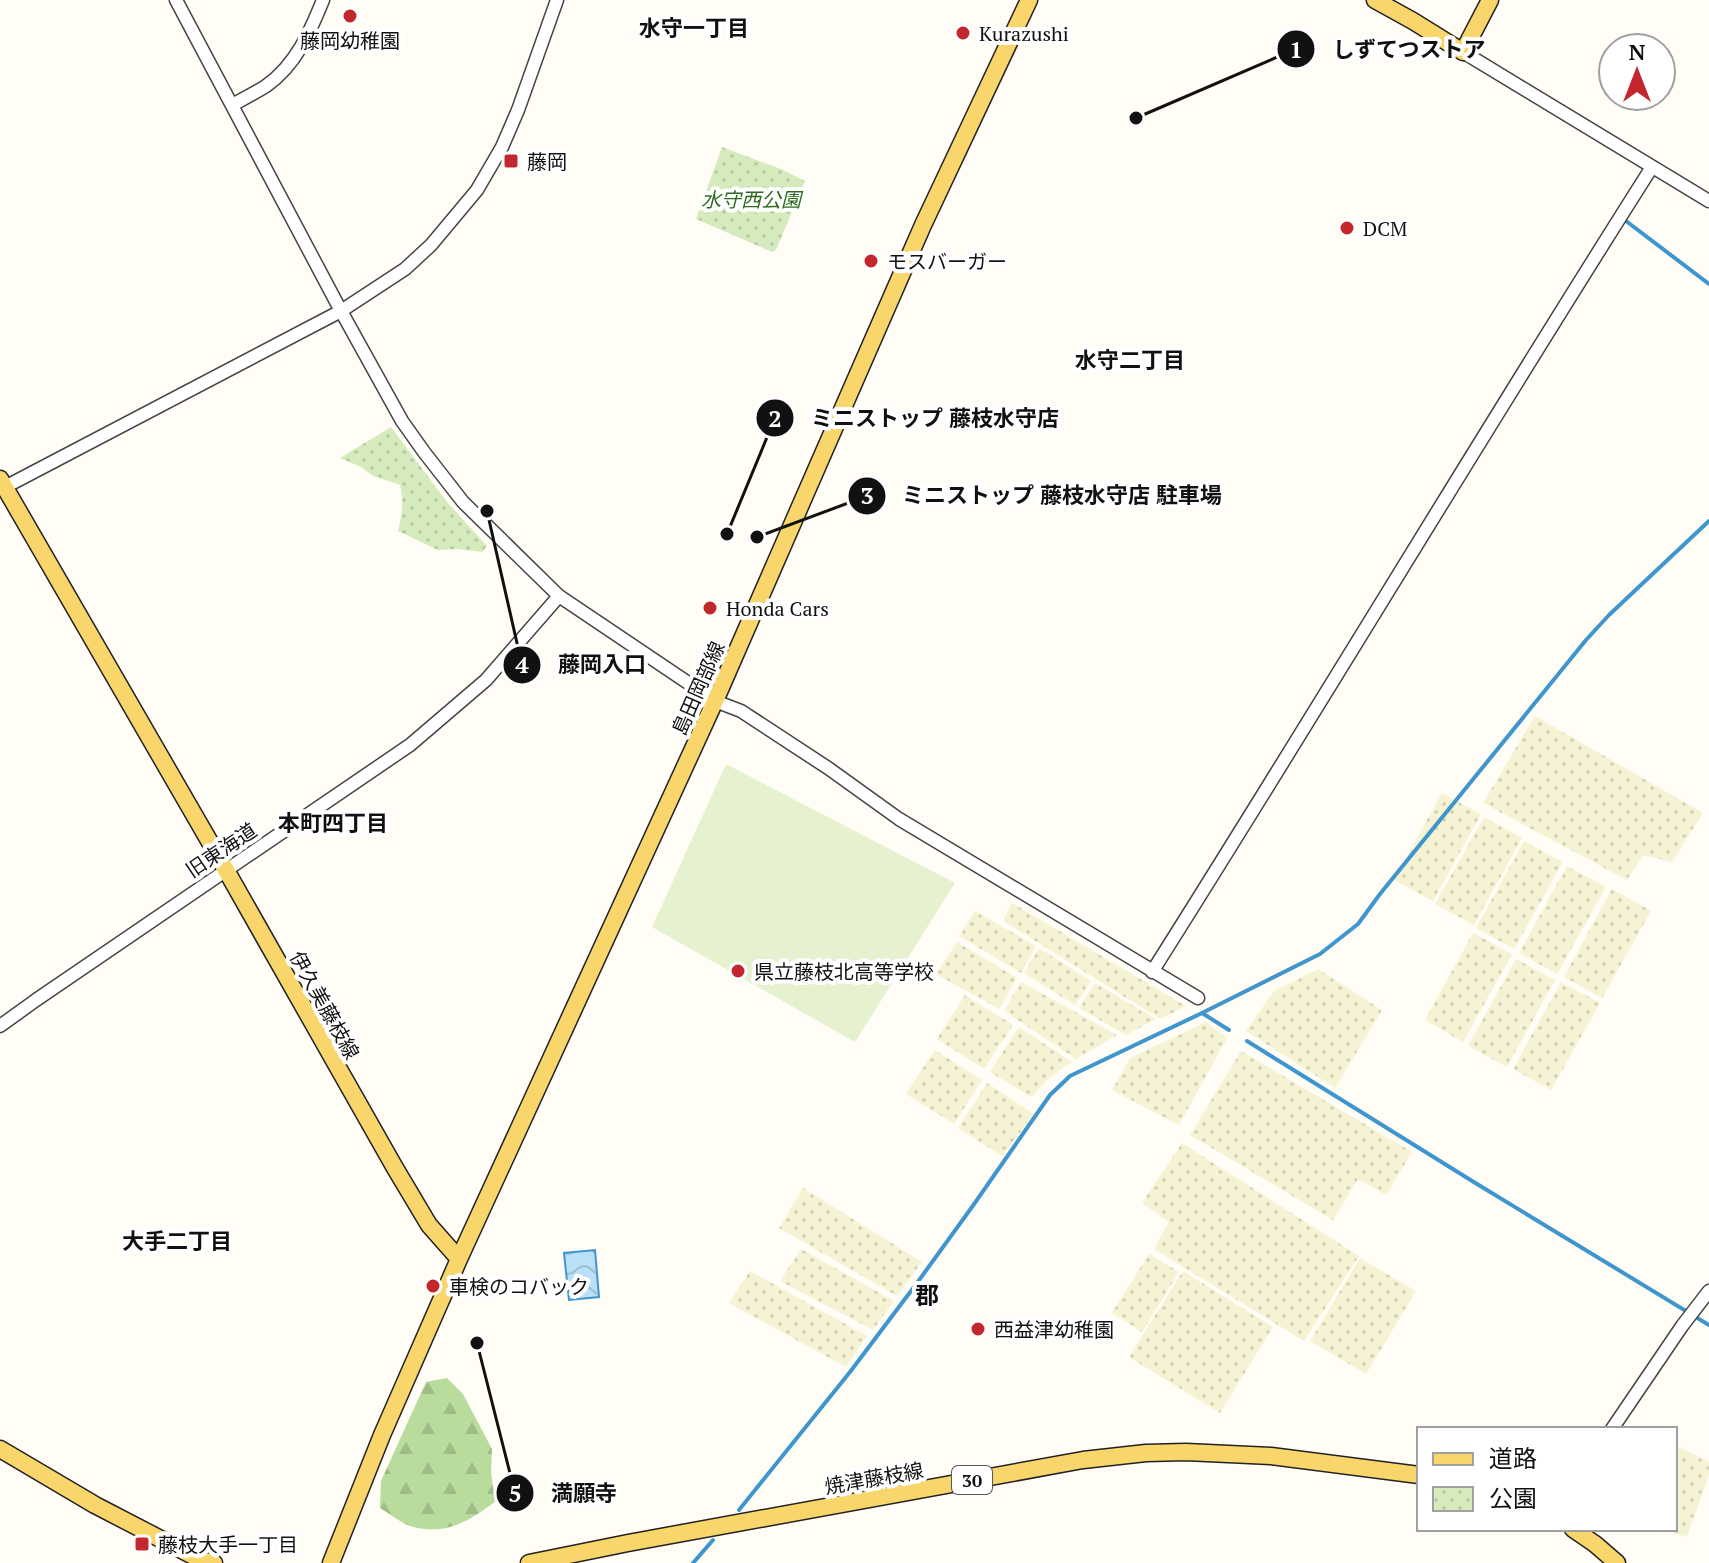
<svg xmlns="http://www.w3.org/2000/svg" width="1709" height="1563" viewBox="0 0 1709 1563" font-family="'PT Serif','Noto Sans JP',serif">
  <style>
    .farmland { fill: url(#farmland-dots) }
    .forest { fill: url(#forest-firs) }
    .park { fill: url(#park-dots) }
    .pitch { fill: #e6f2cf }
    .water { fill: url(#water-waves); stroke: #3f96cf; stroke-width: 2 }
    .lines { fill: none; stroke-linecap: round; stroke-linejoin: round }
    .stream { stroke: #3f96cf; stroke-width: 4 }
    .minor-casing { stroke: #444; stroke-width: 15 }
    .major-casing { stroke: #222; stroke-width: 19 }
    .minor { stroke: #fff; stroke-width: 12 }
    .major { stroke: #f9d66b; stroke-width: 16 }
    .poi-dot { fill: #c4262e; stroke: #fff; stroke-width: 3 }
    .labels { text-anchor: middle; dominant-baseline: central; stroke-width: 8; stroke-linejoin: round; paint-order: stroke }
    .shield { fill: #fff; stroke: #585858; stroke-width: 2 }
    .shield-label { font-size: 18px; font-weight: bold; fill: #111 }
    .poi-label { font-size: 20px; fill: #111; stroke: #fff; text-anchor: start }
    .park-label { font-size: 20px; font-style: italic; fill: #2f6b1f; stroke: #fff }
    .street-label { font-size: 20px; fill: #111; stroke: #fff }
    .neighbourhood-label { font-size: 22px; font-weight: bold; fill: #111; stroke: #fff }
    .quarter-label { font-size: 24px; font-weight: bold; fill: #111; stroke: #fff }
    .leader { fill: none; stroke: #111; stroke-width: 3 }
    .callout-dot { fill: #111; stroke: #fff; stroke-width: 3 }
    .mark-label { font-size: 24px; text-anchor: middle; font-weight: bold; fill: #fff }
    .callout-label { font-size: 22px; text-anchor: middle; font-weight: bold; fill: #111; stroke: #fff; stroke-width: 8; stroke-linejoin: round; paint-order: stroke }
  </style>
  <defs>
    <pattern id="farmland-dots" width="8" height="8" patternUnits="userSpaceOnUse" patternTransform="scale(2)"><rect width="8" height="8" fill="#f6f3d4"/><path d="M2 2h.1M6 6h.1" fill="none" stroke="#d2cfb5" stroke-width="1.8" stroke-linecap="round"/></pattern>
    <pattern id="forest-firs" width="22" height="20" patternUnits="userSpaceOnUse" patternTransform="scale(2)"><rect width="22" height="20" fill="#b9dc9c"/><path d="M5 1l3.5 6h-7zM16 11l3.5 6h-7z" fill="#9ebc85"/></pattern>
    <pattern id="park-dots" width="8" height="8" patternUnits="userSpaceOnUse" patternTransform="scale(2)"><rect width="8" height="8" fill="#d5ebbd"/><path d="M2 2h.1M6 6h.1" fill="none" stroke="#b6c8a1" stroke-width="1.8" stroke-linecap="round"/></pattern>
    <pattern id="water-waves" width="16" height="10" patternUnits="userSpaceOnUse" patternTransform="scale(2)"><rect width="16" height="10" fill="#b9e0f7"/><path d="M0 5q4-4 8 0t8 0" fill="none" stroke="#9ebfd3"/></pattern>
  </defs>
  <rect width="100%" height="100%" fill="#fffdf5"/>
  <path class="farmland" d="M1535,716L1703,813L1672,862L1643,855L1627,880L1483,803Z
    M1442,793L1481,814L1433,901L1394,880Z
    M1484,817L1522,838L1474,925L1435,904Z
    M1524,841L1563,862L1514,949L1476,928Z
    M1567,866L1606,887L1557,974L1519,953Z
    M1612,889L1651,911L1602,998L1564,977Z
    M1012,903L1186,1006L1160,1019L1003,921Z
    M975,911L1036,946L1021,973L959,936Z
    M1473,933L1512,954L1463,1042L1425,1020Z
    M957,942L1017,978L999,1009L936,974Z
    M1039,948L1091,981L1075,1005L1024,973Z
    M1516,959L1555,980L1507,1067L1468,1046Z
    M1318,969L1382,1010L1335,1088L1246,1031L1274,991Z
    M1021,982L1117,1035L1076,1059L1004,1011Z
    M1561,982L1600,1003L1551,1090L1513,1069Z
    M1095,983L1156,1019L1126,1035L1079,1008Z
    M965,995L1013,1025L984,1069L937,1039Z
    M1206,1022L1227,1038L1179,1125L1112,1090L1130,1058Z
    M1019,1027L1072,1062L1050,1077L1031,1097L990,1072Z
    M935,1050L982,1080L954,1124L906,1094Z
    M1241,1051L1412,1152L1386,1195L1358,1179L1333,1220L1190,1135Z
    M987,1083L1034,1114L1002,1156L958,1128Z
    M1182,1143L1359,1256L1304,1341L1154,1249L1169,1222L1142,1203Z
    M803,1188L922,1262L897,1296L779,1228Z
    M801,1249L894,1301L873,1330L780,1281Z
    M1149,1254L1179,1272L1142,1332L1112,1313Z
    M1360,1258L1416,1291L1366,1374L1310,1341Z
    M750,1271L867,1336L846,1367L729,1303Z
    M1183,1271L1273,1327L1220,1413L1129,1357Z
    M1675,1445L1709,1462V1475L1687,1537L1664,1529H1675Z"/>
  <path class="forest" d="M447,1378L463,1394L492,1449L491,1472L495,1502C468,1521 449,1535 413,1527C402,1524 390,1514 380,1508L381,1481L426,1382Z"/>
  <path class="park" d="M722,147L781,169L805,181L776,250L772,252L696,219Z
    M391,427L447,502L487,546L482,552L458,549L438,550L398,531C402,515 404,501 400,485L373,476L361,467L340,458Z"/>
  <path class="pitch" d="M726,764L955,883L855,1042L652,927Z"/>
  <path class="water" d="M595,1250L599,1297L569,1300L564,1253Z"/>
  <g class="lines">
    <path class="stream" d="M1626,221L1709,284
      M1202,1013L1229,1030
      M1247,1041L1477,1184L1709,1325
      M739,1510L850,1372L917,1283L972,1207L1050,1095L1070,1076L1202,1013L1320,954L1358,924L1380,894L1586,640L1609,615L1709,521
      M693,1563L713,1540"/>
    <defs>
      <path id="minor" d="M176,0L341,311L402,421L424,452L463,502L559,596L715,701L741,711L828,768L899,819L1198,998
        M1463,52L1709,201
        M232,105C243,99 255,93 266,86C296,65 310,32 323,0
        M5,487L341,311L405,269L431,245L477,190L502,147L518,110L557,0
        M1152,972C1321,705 1482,434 1652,167
        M0,1026L36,1000L410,745L486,680L559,596
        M1612,1429L1682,1326L1709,1291"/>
      <path id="major" d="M1375,0L1413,21L1463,52L1490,0
        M0,479L226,870L395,1168L429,1225L459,1259
        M0,1449L95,1505L201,1560L214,1563
        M1573,1529L1595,1544L1617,1563
        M331,1563L382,1435L459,1259L715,701L923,225L1029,0
        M529,1563L628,1543L1083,1460L1146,1453L1186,1452L1271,1456L1419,1475"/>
    </defs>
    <use href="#minor" class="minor-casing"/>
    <use href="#major" class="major-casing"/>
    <use href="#minor" class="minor"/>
    <use href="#major" class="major"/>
  </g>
  <g class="poi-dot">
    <circle cx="350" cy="16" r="8"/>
    <circle cx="963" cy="33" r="8"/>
    <rect x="503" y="153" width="16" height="16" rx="4"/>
    <circle cx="1347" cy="228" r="8"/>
    <circle cx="871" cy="261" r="8"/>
    <circle cx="710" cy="608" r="8"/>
    <circle cx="738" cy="971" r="8"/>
    <circle cx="433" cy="1286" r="8"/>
    <circle cx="978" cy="1329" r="8"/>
    <rect x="134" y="1536" width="16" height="16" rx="4"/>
  </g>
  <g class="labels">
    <rect class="shield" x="952" y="1466" width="40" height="28" rx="6"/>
    <g class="shield-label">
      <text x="972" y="1480">30</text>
    </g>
    <g class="poi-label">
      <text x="979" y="33">Kurazushi</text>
      <text x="350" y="40" text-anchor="middle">藤岡幼稚園</text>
      <text x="527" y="161">藤岡</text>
      <text x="1363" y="228">DCM</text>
      <text x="887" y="261">モスバーガー</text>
      <text x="726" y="608">Honda Cars</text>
      <text x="754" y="971">県立藤枝北高等学校</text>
      <text x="449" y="1286">車検のコバック</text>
      <text x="994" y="1329">西益津幼稚園</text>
      <text x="158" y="1544">藤枝大手一丁目</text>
    </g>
    <g class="park-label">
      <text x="751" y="199">水守西公園</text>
    </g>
    <g class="street-label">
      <text transform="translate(698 688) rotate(-66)">島田岡部線</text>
      <text transform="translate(221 850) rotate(-34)">旧東海道</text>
      <text transform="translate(325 1005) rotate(61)">伊久美藤枝線</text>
      <text transform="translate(874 1478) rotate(-10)">焼津藤枝線</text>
    </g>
    <g class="neighbourhood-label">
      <text x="694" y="27">水守一丁目</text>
      <text x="1130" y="359">水守二丁目</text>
      <text x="333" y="822">本町四丁目</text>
      <text x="177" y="1240">大手二丁目</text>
    </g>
    <g class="quarter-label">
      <text x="927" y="1295">郡</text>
    </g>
  </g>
  <path class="leader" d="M1136 118L1296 49M727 534L775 418M757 537L867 496M487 511L522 665M477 1343L515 1493"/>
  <g class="callout-dot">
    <circle cx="1136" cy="118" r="8"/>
    <circle cx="727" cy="534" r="8"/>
    <circle cx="757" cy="537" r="8"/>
    <circle cx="487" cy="511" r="8"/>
    <circle cx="477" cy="1343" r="8"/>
    <circle cx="1296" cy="49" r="20"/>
    <circle cx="775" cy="418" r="20"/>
    <circle cx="867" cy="496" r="20"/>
    <circle cx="522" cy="665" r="20"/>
    <circle cx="515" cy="1493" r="20"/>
  </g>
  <g class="mark-label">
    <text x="1296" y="58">1</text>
    <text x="775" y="427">2</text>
    <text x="867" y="504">3</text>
    <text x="522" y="673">4</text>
    <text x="515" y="1502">5</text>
  </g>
  <g class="callout-label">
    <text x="1409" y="57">しずてつストア</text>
    <text x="935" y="426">ミニストップ 藤枝水守店</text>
    <text x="1062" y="503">ミニストップ 藤枝水守店 駐車場</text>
    <text x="602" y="672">藤岡入口</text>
    <text x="584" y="1501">満願寺</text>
  </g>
  <rect x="1417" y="1427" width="260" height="104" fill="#ffffff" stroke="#a0a0a0" stroke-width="2"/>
  <rect x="1433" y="1453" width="40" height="12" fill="#f9d66b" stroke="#a0a0a0" stroke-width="2"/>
  <text x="1489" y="1467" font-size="24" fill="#111111">道路</text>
  <rect x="1433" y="1487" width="40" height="24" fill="url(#park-dots)" stroke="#a0a0a0" stroke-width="2"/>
  <text x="1489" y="1507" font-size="24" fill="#111111">公園</text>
  <g transform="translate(1637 72)"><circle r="38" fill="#ffffff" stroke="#a0a0a0" stroke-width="2"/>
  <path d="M0-6L14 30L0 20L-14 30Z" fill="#c4262e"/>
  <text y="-12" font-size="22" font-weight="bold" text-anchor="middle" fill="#111111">N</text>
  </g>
</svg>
